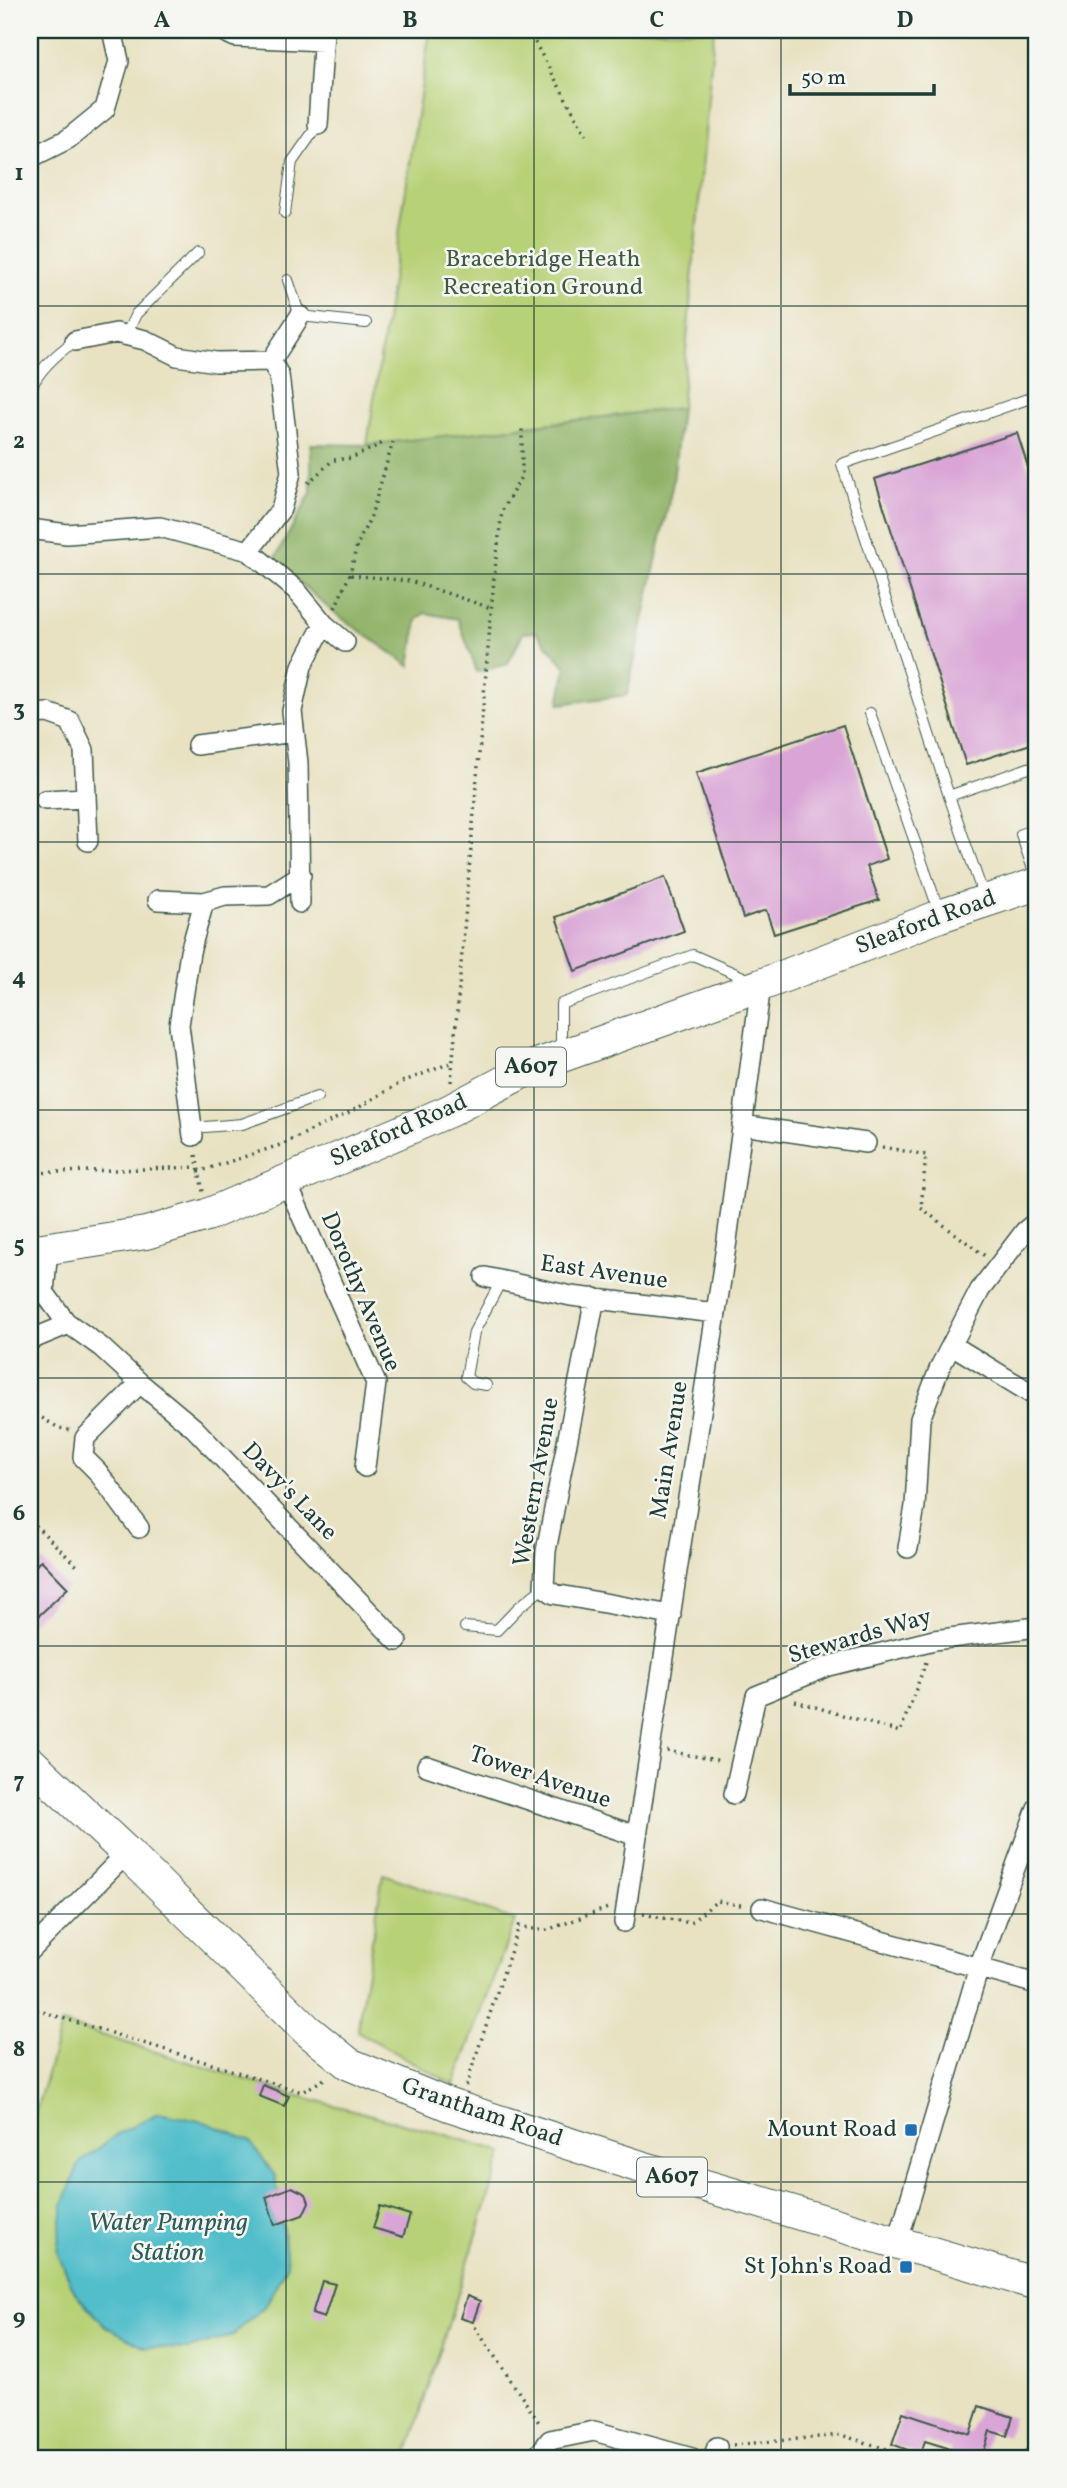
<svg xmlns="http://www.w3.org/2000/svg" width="1067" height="2488" viewBox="0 0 1067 2488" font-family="Vollkorn,serif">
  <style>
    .green { fill: #b7d177; stroke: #6b8756; stroke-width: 2; fill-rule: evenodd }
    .forest { fill: #91b368; stroke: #58784e; stroke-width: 2 }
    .water { fill: #51beca; stroke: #387e7f; stroke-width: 2 }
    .building { fill: #d9a4d6 }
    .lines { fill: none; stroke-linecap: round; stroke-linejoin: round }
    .lane-casing { stroke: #3d5649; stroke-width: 12 }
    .street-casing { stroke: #3d5649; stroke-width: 22 }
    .primary-casing { stroke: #3d5649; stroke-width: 34 }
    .path { stroke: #3d5649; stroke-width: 3.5; stroke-dasharray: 2 5; stroke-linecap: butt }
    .lane { stroke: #fff; stroke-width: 10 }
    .street { stroke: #fff; stroke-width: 19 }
    .primary { stroke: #fff; stroke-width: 32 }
    .grid { fill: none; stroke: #1f3d34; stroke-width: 2; stroke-opacity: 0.55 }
    .poi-dot { fill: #1f6fb2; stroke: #f6f6f2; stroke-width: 2.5 }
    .labels { text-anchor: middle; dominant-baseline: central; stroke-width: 5; stroke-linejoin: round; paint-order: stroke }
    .shield { fill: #f6f6f2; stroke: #60746d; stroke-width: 2 }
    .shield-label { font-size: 23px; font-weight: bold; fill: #1f3d34 }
    .park-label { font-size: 24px; fill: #3d5b41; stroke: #f6f6f2 }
    .street-label { font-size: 24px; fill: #1f3d34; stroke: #f6f6f2 }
    .poi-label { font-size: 24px; fill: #1f3d34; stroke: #f6f6f2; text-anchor: end }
    .water-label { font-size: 26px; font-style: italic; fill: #2c5d5a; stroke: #f6f6f2 }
    .neatline { fill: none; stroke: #1f3d34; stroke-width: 2.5 }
    .grid-label { font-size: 23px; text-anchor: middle; font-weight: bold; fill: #1f3d34 }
  </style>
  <rect width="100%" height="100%" fill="#f6f6f2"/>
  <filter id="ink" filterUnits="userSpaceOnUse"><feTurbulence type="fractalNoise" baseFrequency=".0143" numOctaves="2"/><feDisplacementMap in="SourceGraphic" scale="14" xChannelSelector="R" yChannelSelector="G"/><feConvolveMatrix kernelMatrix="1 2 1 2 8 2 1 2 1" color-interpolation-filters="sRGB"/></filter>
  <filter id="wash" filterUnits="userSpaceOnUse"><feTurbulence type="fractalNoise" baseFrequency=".00686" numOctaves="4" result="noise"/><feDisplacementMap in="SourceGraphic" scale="28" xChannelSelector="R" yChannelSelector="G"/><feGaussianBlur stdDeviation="1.57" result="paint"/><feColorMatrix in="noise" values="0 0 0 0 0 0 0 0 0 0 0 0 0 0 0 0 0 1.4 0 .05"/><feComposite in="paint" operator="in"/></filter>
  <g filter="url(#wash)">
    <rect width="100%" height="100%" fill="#e8e2c2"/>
    <path class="green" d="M430,30H714L681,408L367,445Z
      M383,1874L515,1920L454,2085L357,2031Z
      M62,2023L299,2096L436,2132L503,2152L406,2458H30V2131ZM249,2140L277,2193L266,2197L275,2225L282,2223L287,2264L266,2305Z"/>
    <path class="forest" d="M681,408L673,482L627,695L559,704L566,667L536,632L523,633L508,664L477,672L458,619L425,613L417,620L410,666L333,612L274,560L311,493V444L367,445Z"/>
    <path class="water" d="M158,2113L205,2122L249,2140L275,2176L278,2193L266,2198L275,2224L282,2222L287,2264L266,2305L233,2335L189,2349L145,2347L105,2326L75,2293L57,2252L63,2205L79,2163L117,2134Z"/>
    <g id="blocks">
      <path class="building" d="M1017,433L1037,495V742L966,765L875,479Z
        M843,725L887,859L867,866L879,900L774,934L766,910L743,918L696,773Z
        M1037,794V816L1030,796Z
        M665,877L684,931L575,971L556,917Z
        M41,1560L68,1588L30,1624V1572Z
        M263,2085L289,2096L284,2106L259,2096Z
        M292,2187L306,2194L309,2202L303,2215L275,2225L266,2197Z
        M380,2206L410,2215L403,2237L373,2228Z
        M322,2281L335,2284L324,2318L312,2314Z
        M467,2296L480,2301L473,2322L460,2318Z
        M979,2406L1013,2417L1007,2436L990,2431L982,2458L967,2454L965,2458H948L951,2449L925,2441L920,2455L892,2444L903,2412L970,2434Z"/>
    </g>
  </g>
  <g filter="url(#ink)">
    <use href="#blocks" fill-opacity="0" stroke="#3d5649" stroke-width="2"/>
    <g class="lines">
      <defs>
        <path id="lane" d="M285,213L292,162L318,125
          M288,280L300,316L366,323
          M126,335L136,314L198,253
          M30,390C39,369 56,354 75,341
          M870,713L940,914
          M949,796L1037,765
          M1037,881L1021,834L1037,828
          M984,897L949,796L842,464L1036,396L1037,399
          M561,1052V1004L693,955L750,980
          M192,1128L242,1124L317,1097
          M486,1385L473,1383L466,1377L474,1332L501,1281
          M465,1627L497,1630L518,1608L544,1587"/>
        <path id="street" d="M220,30L235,37L323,41
          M318,125L324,31
          M30,158L68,139L105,109L119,61L112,30
          M75,341L116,333L145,340L177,356L216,362L271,361
          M30,529L67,534L160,527L249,551L296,590L324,624L345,642
          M249,551L281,509L291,473L279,375L271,361L300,316
          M30,714L48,713L70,721L84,750L88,841
          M197,745L294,732
          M45,800L86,798
          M158,900L204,902L225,896L269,895L301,875
          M300,903L298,763L292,711L302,666L324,624
          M742,1125L866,1143
          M193,1136L179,1025L190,952L204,902
          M286,1181L376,1383L365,1467
          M48,1249L44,1292L66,1322L101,1347L140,1383L194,1428L397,1641
          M485,1277L571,1296L716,1313
          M595,1298L546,1551L544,1587L554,1594L671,1615
          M30,1340L69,1324
          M952,1345L1037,1397
          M139,1528L97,1471L83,1457L85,1438L140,1383
          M908,1548L915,1506L920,1419L940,1367L980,1290L1025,1231L1037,1221
          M427,1766L637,1836
          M734,1794L756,1696L829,1666L934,1640L1037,1627
          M762,1908L1037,1984
          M624,1922L727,1240L761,985
          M30,1951L127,1853
          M897,2244L979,1967L1037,1808
          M536,2458L550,2440L594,2431L692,2458
          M713,2458L717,2447
          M1033,2458L1037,2452"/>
        <path id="primary" d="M30,1251L146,1233L207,1215L449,1111L534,1066L761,985L940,916L1037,884
          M30,1762L127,1853L307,2030L349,2064L449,2105L638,2166L1037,2284"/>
      </defs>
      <use href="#lane" class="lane-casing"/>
      <use href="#street" class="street-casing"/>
      <use href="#primary" class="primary-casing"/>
      <path class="path" d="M528,30L586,135
        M308,483L333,460L352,458L383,443
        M351,575L410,581L491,608
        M335,608L350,574L357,545L371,516L393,442
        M451,1082L494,578L502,511L522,475V427
        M882,1147L926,1155L921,1208L985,1256
        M196,1155L203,1192
        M198,1172L283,1144L356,1109L402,1082L453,1062
        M30,1173L197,1167
        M30,1411L59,1428L70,1430
        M30,1520L77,1566
        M795,1701L900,1732L926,1662
        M667,1751L722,1761
        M643,1914L690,1923L717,1901L746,1906
        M30,2008L302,2092L326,2078
        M466,2086L519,1926L544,1931L608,1908
        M475,2327L540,2424
        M733,2445L841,2435L916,2458"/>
      <use href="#lane" class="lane"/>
      <use href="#street" class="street"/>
      <use href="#primary" class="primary"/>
    </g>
  </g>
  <path class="grid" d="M286,30V2458M534,30V2458M781,30V2458M30,306H1037M30,574H1037M30,842H1037M30,1110H1037M30,1378H1037M30,1646H1037M30,1914H1037M30,2182H1037"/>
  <g class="poi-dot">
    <rect x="904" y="2123" width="14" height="14" rx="3.5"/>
    <rect x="899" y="2260" width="14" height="14" rx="3.5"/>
  </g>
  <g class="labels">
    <g class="shield">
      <rect x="496" y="1047.5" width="70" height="39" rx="5"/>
      <rect x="637" y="2157.5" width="70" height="39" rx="5"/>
    </g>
    <g class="shield-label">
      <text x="531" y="1067">A607</text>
      <text x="672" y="2177">A607</text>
    </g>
    <g class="park-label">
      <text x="543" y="260">Bracebridge Heath<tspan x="543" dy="28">Recreation Ground</tspan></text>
    </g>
    <g class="street-label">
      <text transform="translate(926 923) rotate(-20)">Sleaford Road</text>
      <text transform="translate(399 1131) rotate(-24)">Sleaford Road</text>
      <text transform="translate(604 1273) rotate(8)">East Avenue</text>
      <text transform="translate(360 1292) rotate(67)">Dorothy Avenue</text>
      <text transform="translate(670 1450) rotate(-81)">Main Avenue</text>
      <text transform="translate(537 1482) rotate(-80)">Western Avenue</text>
      <text transform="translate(289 1492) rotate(46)">Davy's Lane</text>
      <text transform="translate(860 1637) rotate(-16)">Stewards Way</text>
      <text transform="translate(540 1778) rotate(19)">Tower Avenue</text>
      <text transform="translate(482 2113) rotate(19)">Grantham Road</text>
    </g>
    <g class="poi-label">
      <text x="897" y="2130">Mount Road</text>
      <text x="892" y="2267">St John's Road</text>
    </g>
    <g class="water-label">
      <text x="168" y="2223">Water Pumping<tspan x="168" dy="30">Station</tspan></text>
    </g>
  </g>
  <rect width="1067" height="2488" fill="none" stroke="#f6f6f2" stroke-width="77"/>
  <path d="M790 84v10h144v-10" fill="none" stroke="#1f3d34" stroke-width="3.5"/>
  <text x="801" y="84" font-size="21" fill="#1f3d34" stroke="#f6f6f2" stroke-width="5" paint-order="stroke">50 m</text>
  <rect x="38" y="38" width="990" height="2412" class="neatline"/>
  <g class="grid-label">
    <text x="162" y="27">A</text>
    <text x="410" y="27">B</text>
    <text x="657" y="27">C</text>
    <text x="905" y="27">D</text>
    <text x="19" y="180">1</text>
    <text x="19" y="448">2</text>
    <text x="19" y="716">3</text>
    <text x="19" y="984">4</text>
    <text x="19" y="1252">5</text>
    <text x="19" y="1520">6</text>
    <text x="19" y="1788">7</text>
    <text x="19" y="2056">8</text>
    <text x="19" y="2324">9</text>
  </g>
</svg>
